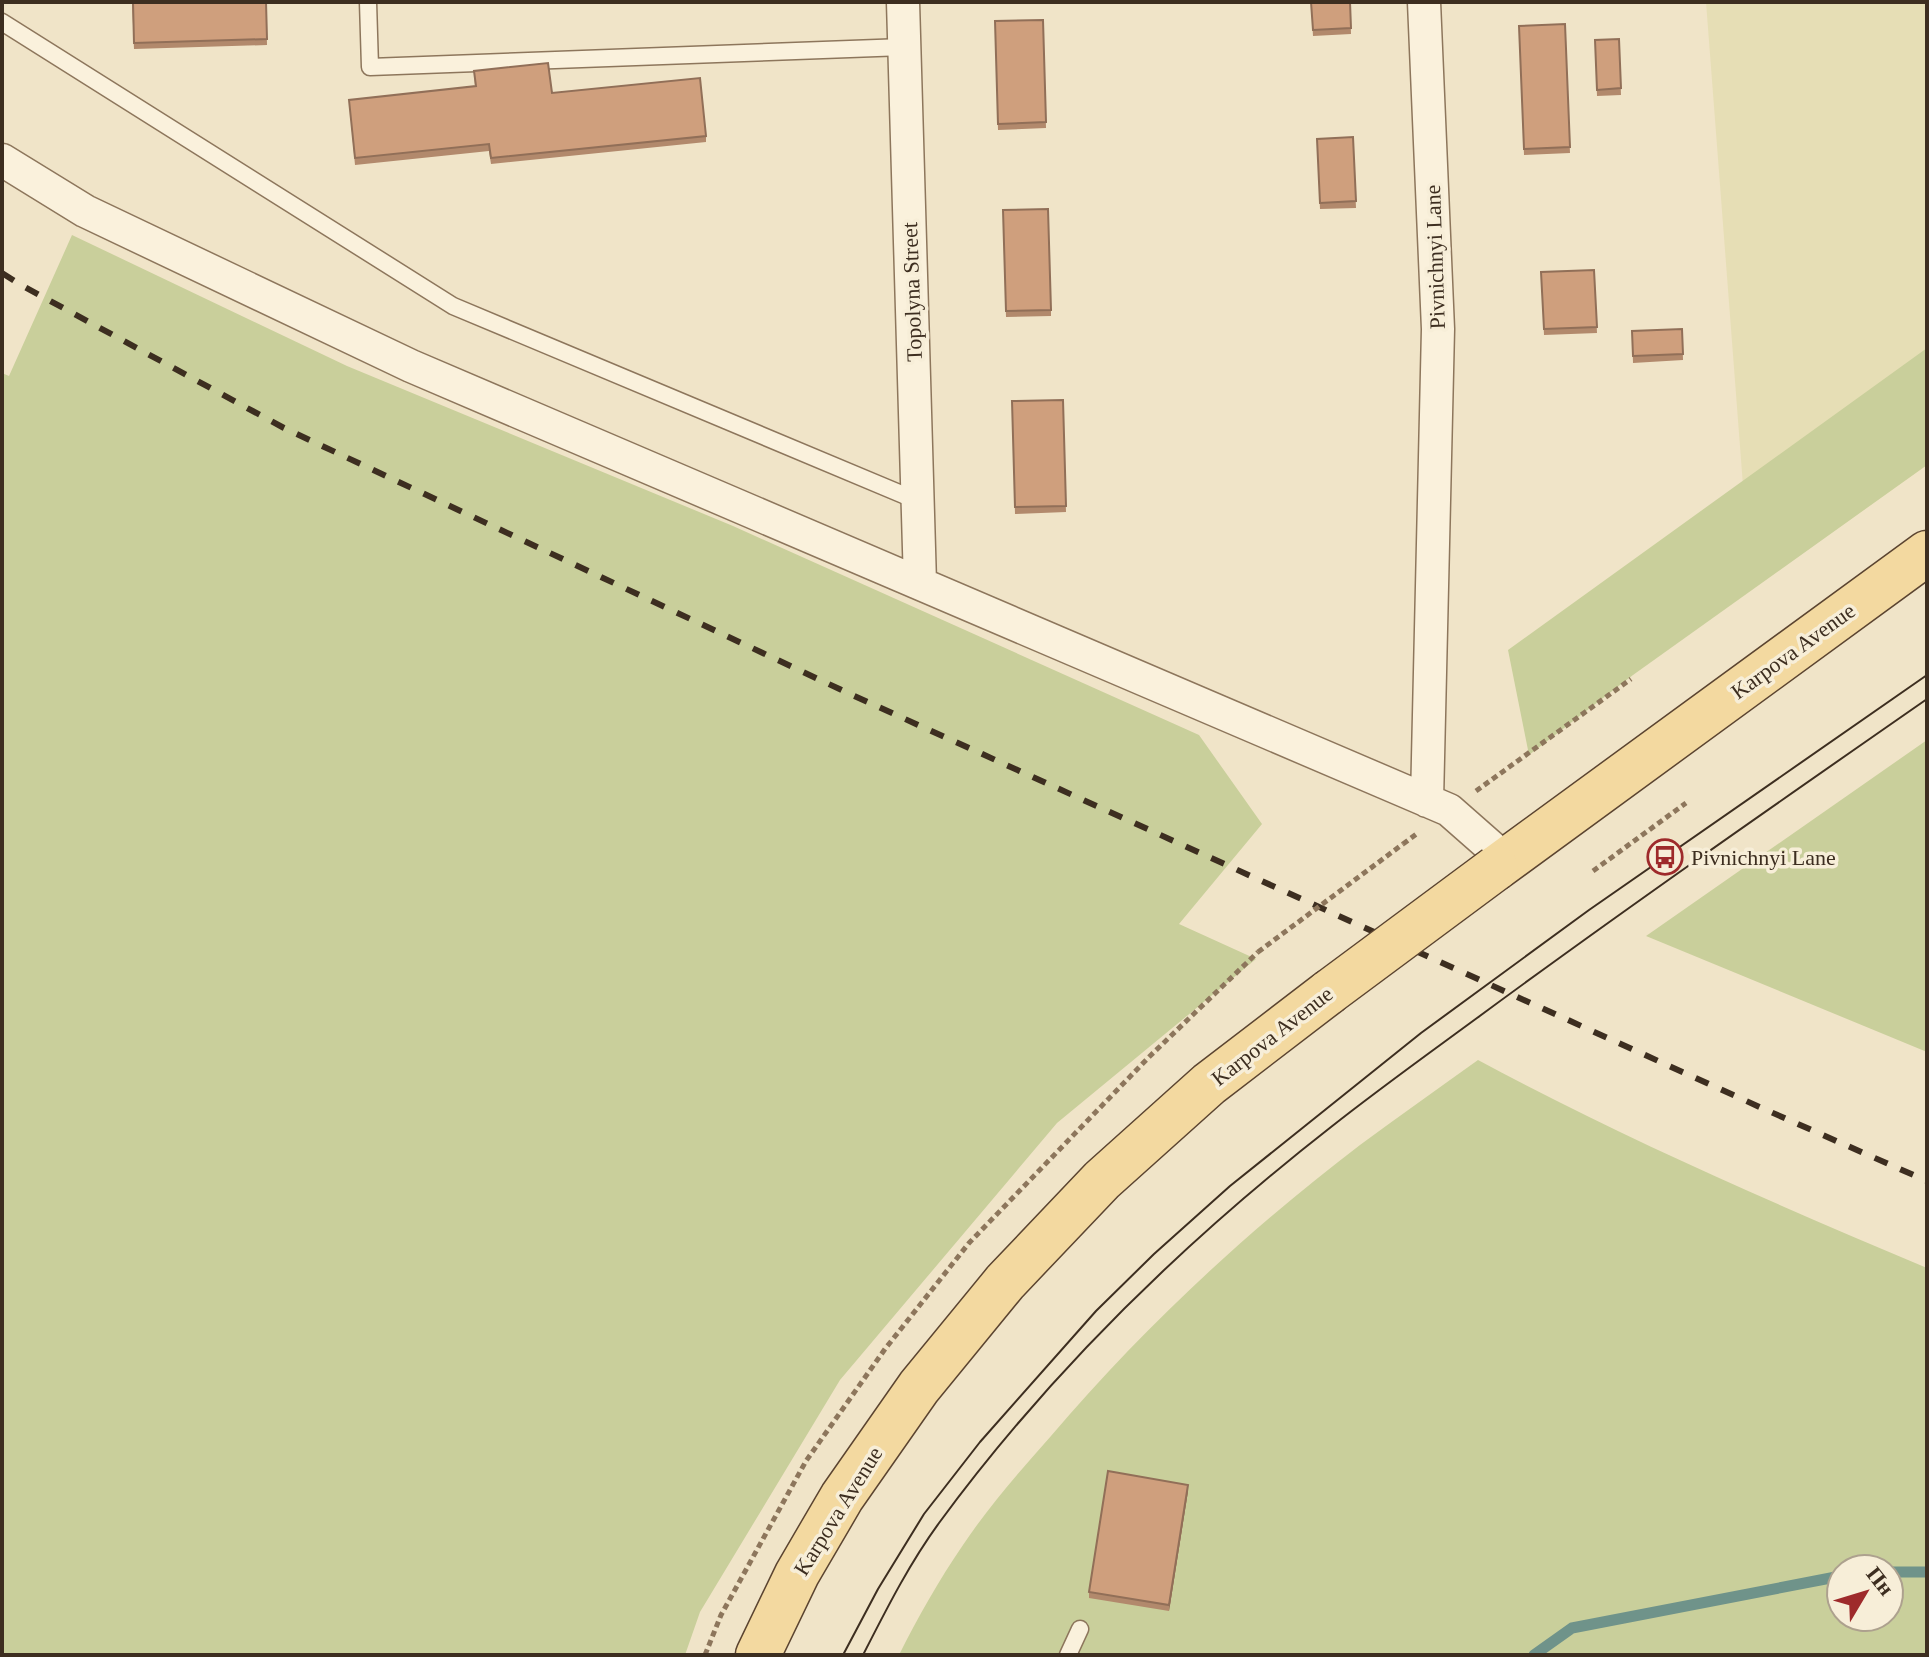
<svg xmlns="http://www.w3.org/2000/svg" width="1929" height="1657" viewBox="0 0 1929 1657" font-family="'Times New Roman',serif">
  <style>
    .farmland { fill: #e6deb5 }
    .green { fill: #c9cf9b; fill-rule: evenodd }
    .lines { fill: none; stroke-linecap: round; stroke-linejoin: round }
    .stream { stroke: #6f938a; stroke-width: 11 }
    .service-casing { stroke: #8d765c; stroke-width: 19 }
    .minor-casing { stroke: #8d765c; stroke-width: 35 }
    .primary-casing { stroke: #5b4430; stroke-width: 47 }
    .path { stroke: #8d765c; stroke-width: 5; stroke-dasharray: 6 4; stroke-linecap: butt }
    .service { stroke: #faf1dc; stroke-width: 16 }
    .minor { stroke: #faf1dc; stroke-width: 32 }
    .primary { stroke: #f3d9a0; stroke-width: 44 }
    .tram { stroke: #3d2e20; stroke-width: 2 }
    .rail { stroke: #3d2e20; stroke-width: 6; stroke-dasharray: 14 14; stroke-linecap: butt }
    .primary-bridge-casing { stroke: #5b4430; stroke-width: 47; stroke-linecap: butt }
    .path-bridge { stroke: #8d765c; stroke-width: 5; stroke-dasharray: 6 4; stroke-linecap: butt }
    .primary-bridge { stroke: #f3d9a0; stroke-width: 44 }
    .wall { fill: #b2896c }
    .shaded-wall { fill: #916f58 }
    .building { fill: #cf9f7d; stroke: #916f58; stroke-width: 2 }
    .labels { text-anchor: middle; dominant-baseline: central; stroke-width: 7; stroke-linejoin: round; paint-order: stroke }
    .street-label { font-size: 22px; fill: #3d2e20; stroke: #f7eed8 }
    .poi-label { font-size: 22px; fill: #3d2e20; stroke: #f7eed8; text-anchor: start }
  </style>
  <rect width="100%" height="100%" fill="#f0e4c8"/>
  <path class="farmland" d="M1706,2H1927V465L1751,590Z"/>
  <path class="green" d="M72,235L347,366L733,526L1199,735L1262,824L1179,924L1256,959L1057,1123L840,1380L700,1612L685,1655H2V373L9,376Z
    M1927,348V465L1633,675L1529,755L1508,650Z
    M1927,740V1052L1646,936Z
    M1478,1060C1623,1138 1775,1204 1927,1268V1655H899C918,1617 939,1580 963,1545C989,1506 1020,1471 1051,1436C1143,1328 1247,1231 1360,1145C1399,1116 1439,1088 1478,1060ZM1841,1569H1889V1617H1841Z"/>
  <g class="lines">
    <path class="stream" d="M1889,1572H1927
      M1534,1655L1572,1628L1841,1576"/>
    <defs>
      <path id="service" d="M368,2L370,67L904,47
        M2,22L453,306L918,501
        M1068,1655L1080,1629"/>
      <path id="minor" d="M903,2L920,583
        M1424,2L1438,329L1427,801
        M2,160L85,211L411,366L1449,810L1507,861"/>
      <path id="primary" d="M1496,868L1927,553
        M758,1655L797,1574L842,1497L919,1387L1005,1282L1102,1180L1209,1084L1329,992"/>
    </defs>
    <use href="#service" class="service-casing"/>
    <use href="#minor" class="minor-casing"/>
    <use href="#primary" class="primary-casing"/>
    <path class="path" d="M1476,791L1631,679
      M1403,844L1419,832
      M1593,871L1686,803
      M705,1655L721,1615L806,1461L885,1349L969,1243L1149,1057L1258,952"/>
    <use href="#service" class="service"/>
    <use href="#minor" class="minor"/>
    <use href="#primary" class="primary"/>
    <path class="tram" d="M843,1655L878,1589L924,1514L980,1442L1096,1311L1154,1254L1230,1186L1421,1033L1589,910L1927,675
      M863,1655C886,1610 909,1564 939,1523C1049,1373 1185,1241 1331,1127C1379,1089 1428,1054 1477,1018C1625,909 1776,804 1927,699"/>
    <path class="rail" d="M2,273L21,285L284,428L850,694L1764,1109L1927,1181"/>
    <defs>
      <path id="primary-bridge" d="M1329,992L1496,868"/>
    </defs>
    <use href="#primary-bridge" class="primary-bridge-casing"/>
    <path class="path-bridge" d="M1258,952L1403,844"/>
    <use href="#primary-bridge" class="primary-bridge"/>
  </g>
  <path class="wall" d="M132,2H266L267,45L134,49Z
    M1311,2H1350L1351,34L1313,36Z
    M1043,20L1046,128L998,130L995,21Z
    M1565,24L1570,153L1524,155L1519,26Z
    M1619,39L1621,95L1597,96L1595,40Z
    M474,71L706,136V142L491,164L489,151L355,165L349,100L475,87Z
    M1353,137L1356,208L1320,209L1317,139Z
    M1003,210L1051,310V316L1006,317Z
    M1594,270L1597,333L1544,335L1541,272Z
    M1682,329L1683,360L1633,363L1632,331Z
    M1063,400L1066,512L1015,514L1012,401Z
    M1188,1491L1169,1611L1089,1598V1592Z"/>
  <path class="shaded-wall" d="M1188,1485V1491L1169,1611V1605Z"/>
  <path class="building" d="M133,2H266L267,39L134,43Z
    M1311,2H1350L1351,28L1313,30Z
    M1043,20L1046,122L998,124L995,21Z
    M1565,24L1570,147L1524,149L1519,26Z
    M1619,39L1621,88L1597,90L1595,40Z
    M548,63L552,93L700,78L706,136L491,158L489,144L355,158L349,100L476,86L474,71Z
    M1353,137L1356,201L1320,203L1317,139Z
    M1048,209L1051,310L1006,311L1003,210Z
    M1594,270L1597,327L1544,329L1541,272Z
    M1682,329L1683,354L1633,356L1632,331Z
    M1063,400L1066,506L1015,507L1012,401Z
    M1108,1471L1188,1485L1169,1605L1089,1592Z"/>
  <defs>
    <symbol id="bus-ring" viewBox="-11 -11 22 22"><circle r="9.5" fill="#f7eed8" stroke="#9e2a2b" stroke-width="1.5"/><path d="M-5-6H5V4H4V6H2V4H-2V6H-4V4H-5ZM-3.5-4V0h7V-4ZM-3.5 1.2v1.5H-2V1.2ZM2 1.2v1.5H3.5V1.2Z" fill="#9e2a2b"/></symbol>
  </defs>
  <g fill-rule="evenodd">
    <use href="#bus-ring" x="1645" y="837" width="40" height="40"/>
  </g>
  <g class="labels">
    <g class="street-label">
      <text transform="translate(1435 257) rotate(-92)">Pivnichnyi Lane</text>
      <text transform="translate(912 292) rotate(-92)">Topolyna Street</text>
      <text transform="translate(1793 651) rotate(-36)">Karpova Avenue</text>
      <text transform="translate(1272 1036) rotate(-38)">Karpova Avenue</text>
      <text transform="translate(838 1511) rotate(-58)">Karpova Avenue</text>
    </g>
    <g class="poi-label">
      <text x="1691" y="857">Pivnichnyi Lane</text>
    </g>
  </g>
  <rect width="1929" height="1657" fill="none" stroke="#3d2e20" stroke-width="8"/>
  <g transform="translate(1865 1593) rotate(52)"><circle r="38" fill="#f7eed8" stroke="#ada18e" stroke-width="2"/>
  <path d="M0-6L14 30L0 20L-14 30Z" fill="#9e2a2b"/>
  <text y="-12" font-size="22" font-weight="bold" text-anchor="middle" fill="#3d2e20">Пн</text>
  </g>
</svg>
